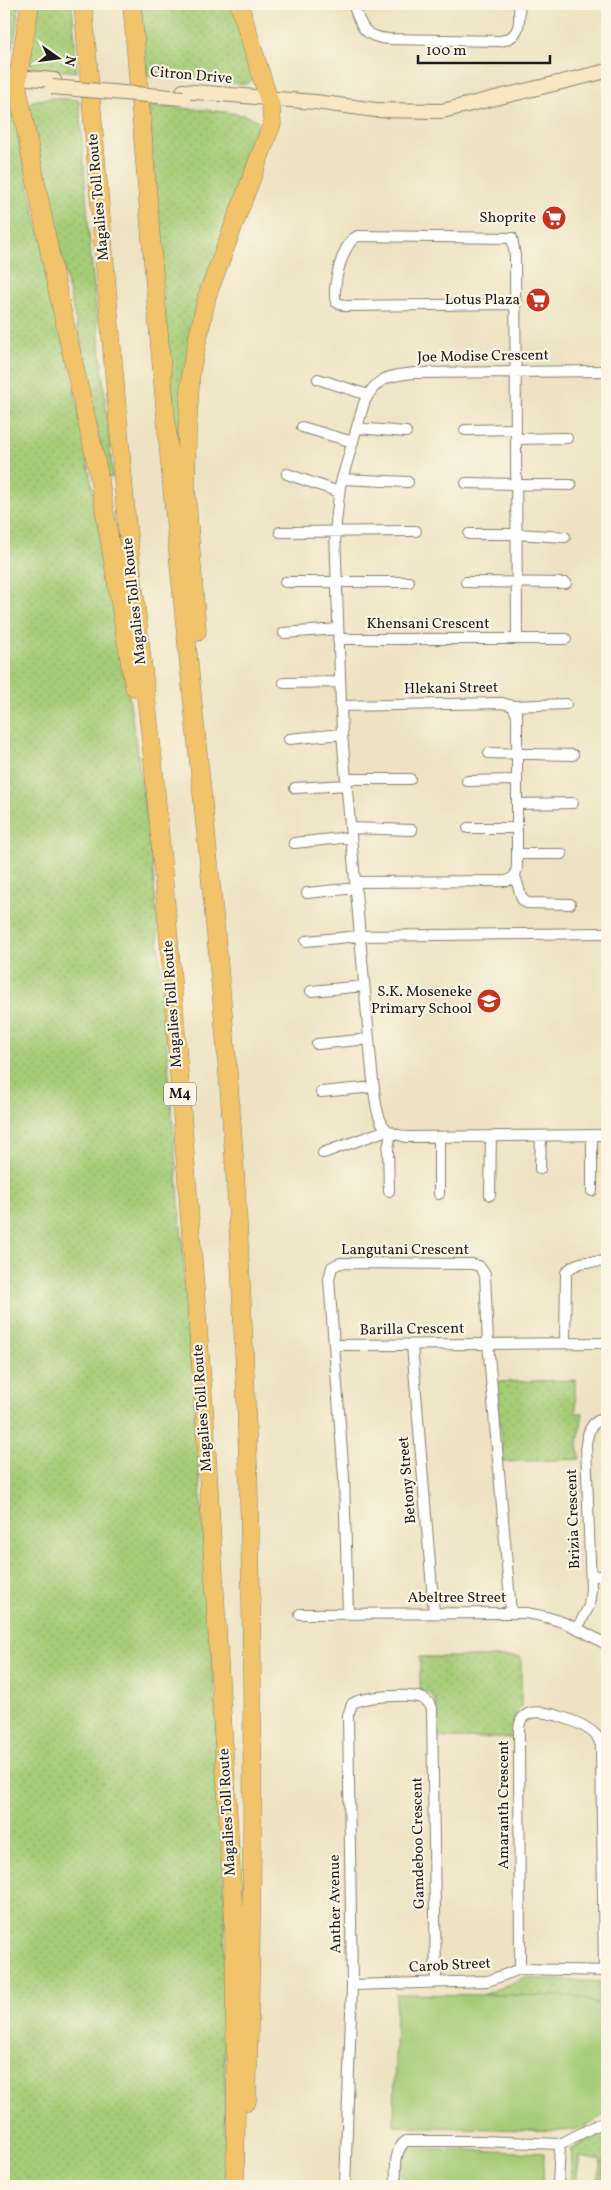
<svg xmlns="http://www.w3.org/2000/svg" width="611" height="2190" viewBox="0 0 611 2190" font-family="Vollkorn,serif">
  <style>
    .grass { fill: url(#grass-dots); stroke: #60744a }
    .garden { fill: #a5cc77; stroke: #60744a }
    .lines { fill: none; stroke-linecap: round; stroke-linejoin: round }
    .street-casing { stroke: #847f6e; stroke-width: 12 }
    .secondary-casing { stroke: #847f6e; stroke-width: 16 }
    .highway-casing { stroke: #847f6e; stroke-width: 19 }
    .street { stroke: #fff; stroke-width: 10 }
    .secondary { stroke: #f9e7c3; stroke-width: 14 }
    .highway { stroke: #f1c36a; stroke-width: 18 }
    .secondary-bridge-casing { stroke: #847f6e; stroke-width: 16; stroke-linecap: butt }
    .secondary-bridge { stroke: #f9e7c3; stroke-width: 14 }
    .labels { text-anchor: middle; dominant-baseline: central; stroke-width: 4.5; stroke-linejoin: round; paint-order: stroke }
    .shield { fill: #fcf5e5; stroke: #5f5d58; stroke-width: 1 }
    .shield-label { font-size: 14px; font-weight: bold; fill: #1c1c1c }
    .street-label { font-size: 15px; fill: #1c1c1c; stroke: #fcf5e5 }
    .poi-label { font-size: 15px; fill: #1c1c1c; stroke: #fcf5e5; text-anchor: end }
  </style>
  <defs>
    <pattern id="grass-dots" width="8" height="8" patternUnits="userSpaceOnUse" patternTransform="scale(1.25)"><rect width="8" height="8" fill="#a5cc77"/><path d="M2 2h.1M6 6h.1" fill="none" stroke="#8daf66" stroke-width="1.8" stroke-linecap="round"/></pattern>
  </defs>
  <rect width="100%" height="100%" fill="#fcf5e5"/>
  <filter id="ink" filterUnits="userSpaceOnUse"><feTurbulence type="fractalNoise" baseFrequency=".02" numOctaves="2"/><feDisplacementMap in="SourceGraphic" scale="10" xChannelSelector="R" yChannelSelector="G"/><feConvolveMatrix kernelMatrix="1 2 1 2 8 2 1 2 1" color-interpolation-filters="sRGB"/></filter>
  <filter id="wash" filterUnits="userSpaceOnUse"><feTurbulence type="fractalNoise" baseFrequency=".0096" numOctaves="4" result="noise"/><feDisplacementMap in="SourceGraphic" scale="20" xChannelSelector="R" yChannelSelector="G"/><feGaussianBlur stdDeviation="1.12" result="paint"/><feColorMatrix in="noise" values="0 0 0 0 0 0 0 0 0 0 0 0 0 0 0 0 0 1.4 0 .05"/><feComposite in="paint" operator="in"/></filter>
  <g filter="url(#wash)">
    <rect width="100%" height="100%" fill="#ede2c1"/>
    <path class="grass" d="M4,4H19C16,23 17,47 4,63Z
      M38,4H72L77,72L33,68L29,61Z
      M142,4H233L254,78L247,84L146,76Z
      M4,96L10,102L74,386L123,656L151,845L185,1279L213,1663L225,1908V2186H4Z
      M52,98L79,100L90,247L113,477L106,478L85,362L29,113V106L32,101Z
      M148,106C169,108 243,110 257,120V137L179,433H175Z
      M575,1380L576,1413H583L578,1444L580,1459L503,1462L496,1382Z
      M420,1657H521V1708C511,1716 514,1727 514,1738H435L436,1702L430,1693L420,1690Z
      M523,1978L607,1982V1989L597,2004L574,1996L483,1995Z
      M607,2129V2149L601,2186H596L601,2161L580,2157L575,2186H570L572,2149Z"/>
    <path class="garden" d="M396,1994L574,1996L592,2002L607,2012V2113C594,2124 580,2129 563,2131L394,2126Z
      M411,2148L544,2153L543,2186H402C402,2174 398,2153 411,2148Z
      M607,2149V2186H601Z"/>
  </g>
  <g filter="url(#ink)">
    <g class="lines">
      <defs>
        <path id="street" d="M353,4C361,26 363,37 389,39L500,41C521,38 520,21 519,4
          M515,304L345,306L336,302C331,288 343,241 358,236L512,238L515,256L517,638
          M607,371L414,373C388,376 376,377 364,403L340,486L335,532L342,734L372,1072C374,1087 375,1120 387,1130C392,1134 400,1135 406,1137L607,1135
          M318,379L368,395
          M302,427L353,442
          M357,428L406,432
          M465,430L515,429
          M516,439L567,438
          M287,474L339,492
          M342,479L408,482
          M466,483L571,485
          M280,532L416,531
          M469,534H516L565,537
          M285,582H409
          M466,582L566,583
          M284,633L338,629
          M338,639H566
          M284,683L340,682
          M340,706L502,703L513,706L517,716V867L515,876L507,881L355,882
          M513,706L566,704
          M289,739L342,734
          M489,753L573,755
          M346,779H410
          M467,781L517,780
          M295,788L347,785
          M518,804L573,803
          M350,828L412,830
          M468,828H517
          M294,843L351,837
          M518,854H562
          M515,876L522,899L527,903L570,904
          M307,893L356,888
          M306,941L360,936L607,933
          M311,991L364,986
          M317,1044L369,1039
          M321,1092L374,1087
          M439,1137V1194
          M323,1153L387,1130
          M540,1169L541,1136
          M389,1191L388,1149L391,1132
          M592,1191V1136
          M490,1195L491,1137
          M565,1343L566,1273C576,1259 592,1262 607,1262
          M335,1345L607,1343
          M412,1345L434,1613
          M591,1575L607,1577
          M300,1614L526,1613C559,1618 579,1628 607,1645
          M348,1614L344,1478L329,1279L332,1267L340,1263L472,1264L479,1266L485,1274L488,1343L511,1612
          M578,1627L589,1606L591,1589L586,1444C588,1430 592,1420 607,1418
          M520,1969L519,1728C520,1722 521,1718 526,1715C541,1706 584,1723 596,1735C598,1738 600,1742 601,1745L604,1971
          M352,1985L488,1981L520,1969L607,1971
          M345,2186L352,1985L348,1715L352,1704C362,1696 412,1693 424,1699C428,1701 430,1704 432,1708L436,1982
          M396,2186C396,2172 393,2150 406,2141H479L560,2144L607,2120
          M558,2186L560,2144"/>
        <path id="secondary" d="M4,76L54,80
          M183,91L315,102L376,110L442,111L607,71"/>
        <path id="highway" d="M30,4L17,84L54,275L98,471L134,687
          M83,4L127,527L152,750L169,940L205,1422L234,1921L236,2106L235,2186
          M132,4C147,183 160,362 177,541C198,768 226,996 238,1224C254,1516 256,1809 247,2101
          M197,632L186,488L187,435L191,370L207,296L272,124L271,107L239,4"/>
      </defs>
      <use href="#street" class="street-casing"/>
      <use href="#secondary" class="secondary-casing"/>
      <use href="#highway" class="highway-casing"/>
      <use href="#street" class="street"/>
      <use href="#secondary" class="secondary"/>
      <use href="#highway" class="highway"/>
      <defs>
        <path id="secondary-bridge" d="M52,87L183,98"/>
      </defs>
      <use href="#secondary-bridge" class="secondary-bridge-casing"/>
      <use href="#secondary-bridge" class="secondary-bridge"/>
    </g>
  </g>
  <defs>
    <symbol id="supermarket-disc" viewBox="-11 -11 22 22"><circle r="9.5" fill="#c8321e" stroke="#fcf5e5"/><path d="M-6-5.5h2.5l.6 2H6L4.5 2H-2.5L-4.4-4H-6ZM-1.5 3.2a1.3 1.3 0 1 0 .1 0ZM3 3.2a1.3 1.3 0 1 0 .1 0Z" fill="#fff"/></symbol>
    <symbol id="school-disc" viewBox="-11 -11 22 22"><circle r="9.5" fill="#c8321e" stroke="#fcf5e5"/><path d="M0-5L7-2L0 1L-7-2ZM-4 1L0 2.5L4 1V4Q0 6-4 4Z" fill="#fff"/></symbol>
  </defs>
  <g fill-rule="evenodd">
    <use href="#supermarket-disc" x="540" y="204" width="28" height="28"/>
    <use href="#supermarket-disc" x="524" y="286" width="28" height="28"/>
    <use href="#school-disc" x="475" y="987" width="28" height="28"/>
  </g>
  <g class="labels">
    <rect class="shield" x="164" y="1082.5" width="32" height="23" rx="4"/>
    <g class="shield-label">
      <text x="180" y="1094">M4</text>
    </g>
    <g class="street-label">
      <text transform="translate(191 76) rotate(5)">Citron Drive</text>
      <text transform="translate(99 197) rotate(-95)">Magalies Toll Route</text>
      <text transform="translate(483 357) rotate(-1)">Joe Modise Crescent</text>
      <text transform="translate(135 601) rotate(-96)">Magalies Toll Route</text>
      <text x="428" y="624">Khensani Crescent</text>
      <text transform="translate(451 689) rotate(-1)">Hlekani Street</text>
      <text transform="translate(173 1004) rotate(-94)">Magalies Toll Route</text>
      <text x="405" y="1250">Langutani Crescent</text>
      <text transform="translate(412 1330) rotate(-1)">Barilla Crescent</text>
      <text transform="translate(203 1408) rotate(-94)">Magalies Toll Route</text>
      <text transform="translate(408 1480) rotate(-95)">Betony Street</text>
      <text transform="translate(574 1519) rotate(-92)">Brizia Crescent</text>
      <text x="457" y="1598">Abeltree Street</text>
      <text transform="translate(504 1805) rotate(-90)">Amaranth Crescent</text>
      <text transform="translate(228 1812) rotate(-93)">Magalies Toll Route</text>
      <text transform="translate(419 1843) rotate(-91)">Gamdeboo Crescent</text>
      <text transform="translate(336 1904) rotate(-91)">Anther Avenue</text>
      <text transform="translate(450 1966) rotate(-3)">Carob Street</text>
    </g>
    <g class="poi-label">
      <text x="536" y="218">Shoprite</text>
      <text x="520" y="300">Lotus Plaza</text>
      <text x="472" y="992">S.K. Moseneke<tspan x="472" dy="17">Primary School</tspan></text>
    </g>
  </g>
  <rect width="611" height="2190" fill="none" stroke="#fcf5e5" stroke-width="20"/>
  <g transform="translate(58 58) rotate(104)" stroke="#fcf5e5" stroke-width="4" paint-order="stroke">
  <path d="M0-4L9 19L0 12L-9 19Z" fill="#1c1c1c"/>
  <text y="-8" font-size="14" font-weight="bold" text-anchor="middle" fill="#1c1c1c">N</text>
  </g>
  <path d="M418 55v8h132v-8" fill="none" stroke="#1c1c1c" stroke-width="2.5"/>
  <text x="426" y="55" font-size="15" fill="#1c1c1c" stroke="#fcf5e5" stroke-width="4" paint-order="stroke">100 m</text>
</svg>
